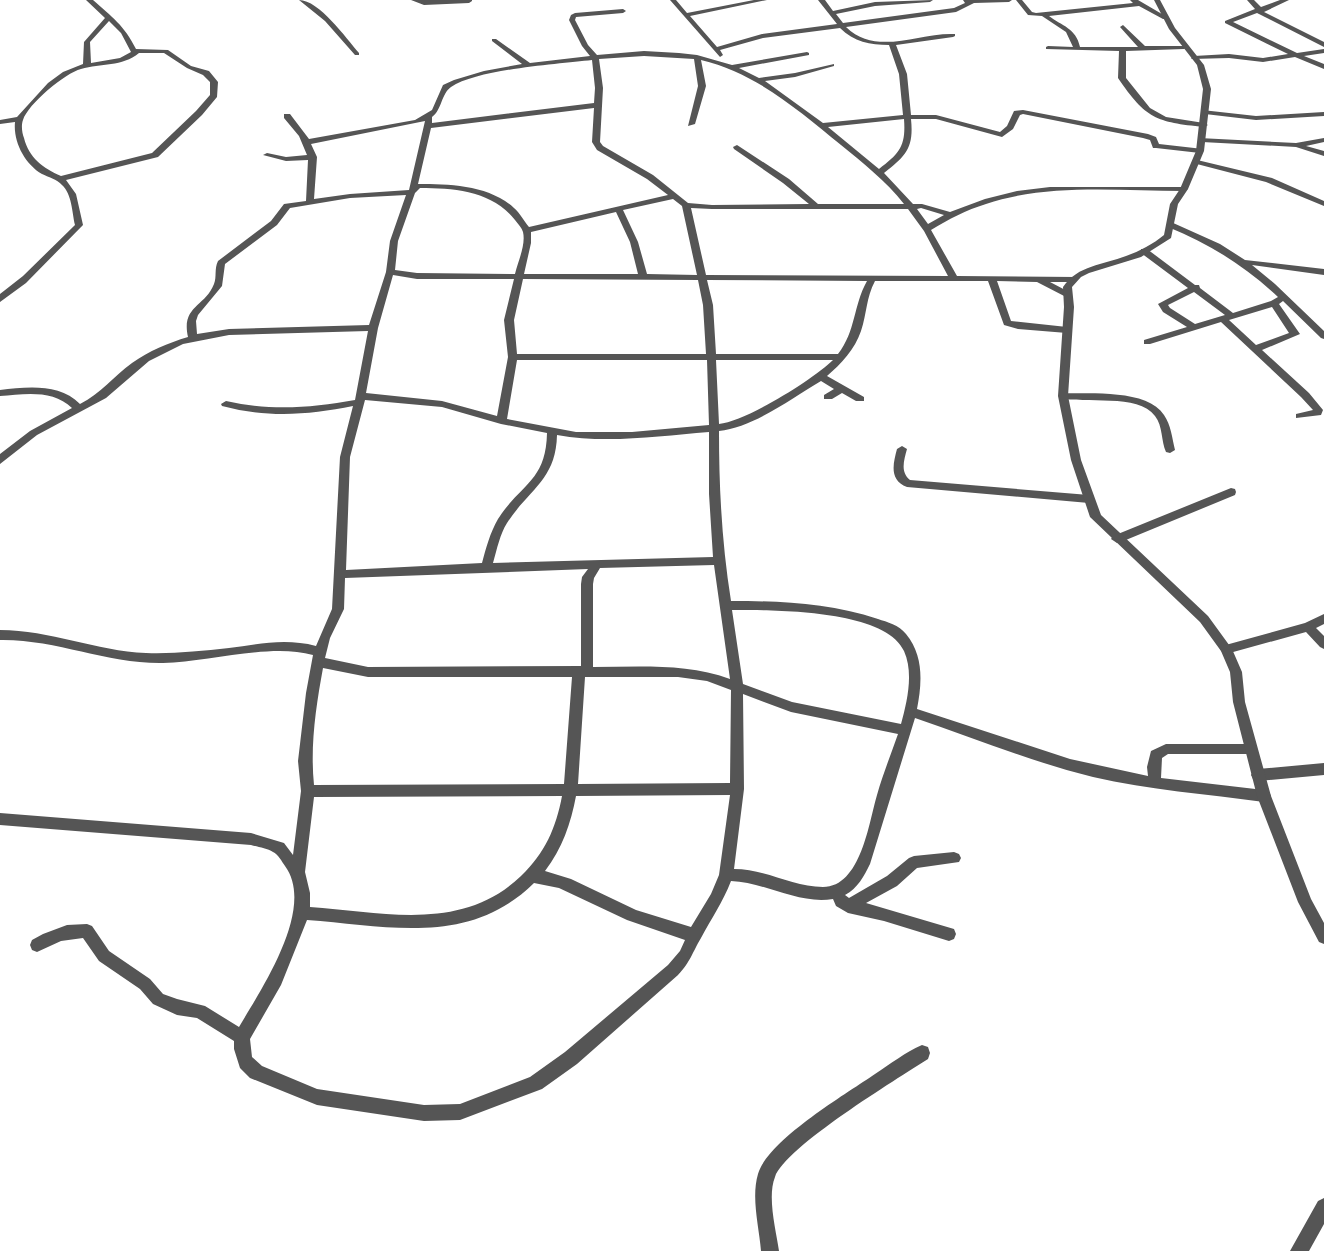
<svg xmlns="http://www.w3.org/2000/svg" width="1324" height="1251" viewBox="0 0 1324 1251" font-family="Commissioner,sans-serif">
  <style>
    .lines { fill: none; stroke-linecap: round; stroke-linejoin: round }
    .minor { fill: #555; fill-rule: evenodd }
    .tertiary { fill: #555; fill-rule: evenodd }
  </style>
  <rect width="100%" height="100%" fill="#fff"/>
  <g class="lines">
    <path class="minor" d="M86,0H93C112,17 124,25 136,49L168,50L191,66L209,71L218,82L217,97L202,115L158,157L66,180L76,194L83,225L26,283L0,302V294L23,276L75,225C72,212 72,194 62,185C57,179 48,177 42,174C25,164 13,142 15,122L0,124V120L17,117L48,83L63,72L83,64L84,42L105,18ZM109,21L121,33L131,52L120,58L91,63L90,42ZM139,53H164L187,68L203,75L210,82V95L196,111L152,153L61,176C43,168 29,158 24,138C22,133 21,125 23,120C28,104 65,73 81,69C101,63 122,67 139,53Z
      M299,0C319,0 346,38 359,53V55H355L325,21Z
      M411,0H472V1L469,3L424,5Z
      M670,0H676L687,13L754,0H767L690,16L717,47L762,34L837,24L818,0H825L833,11L875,2L933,0L930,2L875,6L836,14L843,23L954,8L965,3L963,0H1012L1009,2L974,3L956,12L846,27C877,57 919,32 955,34V36L953,37L896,45L907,74L911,115H936L1000,132L1007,126L1014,111L1023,110L1148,134L1156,137L1159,144L1203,149V153H1200L1156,148H1153L1150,140L1143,138L1023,114L1020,115L1013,129L1002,137L936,119H911C914,148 906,156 884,173L913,204H922L950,212L985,199L1017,191L1050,187H1184L1188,189L1184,191C1119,191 1048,183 986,204C966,210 949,219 931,230L957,276L1076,277L1077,279L1073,282H1050L1071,293V297L1068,298L1037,282L997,281L1011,321L1067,327L1072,330L1067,333L1018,329L1004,325L988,281H875C866,298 867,313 861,331C855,349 841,364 827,376L864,397V401H856L842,393L832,399H824V395L834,389L821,381C792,398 753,428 719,431C719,489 722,545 731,601C781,601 829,603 878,619C887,622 899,625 906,634C924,656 922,683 917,709L1070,759L1148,776L1147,767L1151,751L1166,744H1250L1255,745L1257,749L1255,753L1250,754H1168L1162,758L1161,778L1264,790L1269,792L1271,796L1269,800L1264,802C1207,794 1149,790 1093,777C1032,762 974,738 915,718L870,864C864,876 858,888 845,895L849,898L887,876L909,858L914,856L954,852L959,854L961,858L959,862L917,868L897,886L866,903L954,929L956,934L954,939L949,941L884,921L848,913L836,906L833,899C799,905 765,882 731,881C723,902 711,919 701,938C692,953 691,961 678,975L577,1064L542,1089L460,1120L424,1121L317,1105L250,1078L240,1068L234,1049V1041L197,1018L177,1015L153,1004L140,989L99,961L83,938L61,941L37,952L32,950L30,945L32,940L43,934L67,925L87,924L92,926L109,951L150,979L163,994L177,999L205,1006L239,1027C262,988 316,908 285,866C282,862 278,854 273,852C267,848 258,847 251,845L0,825V813L251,833L284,843L293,855L301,791L298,761L306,693L313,655C270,643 209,662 163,663C107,664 56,639 0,640V630C50,630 96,651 146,653C173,654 201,651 229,648C258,644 286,638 316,646L332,609L340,457L353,406C309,415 267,418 222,406L221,404L226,401C270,411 311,408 355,400L368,331L229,335L183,344L149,361L106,398L37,435L0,464V454L30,431L72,408C53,389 24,394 0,396V390C27,387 59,383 80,404C101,393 113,377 132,363C149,351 168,343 188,337C181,306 205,307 214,284C217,277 214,269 218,261L271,221L284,204L306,201L308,160L286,161L263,155L267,153L286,157L307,155L299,136L284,118V114H290L309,139L415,120L432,110L443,85L454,80L484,71L522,64L492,41V39H496L530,63L590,56L582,46L569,20L571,15L575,13L623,9L626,11L623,13L576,17L575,20L588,45L597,55L644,51L679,53L697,55L732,65L807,52L809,53V55L739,68L759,78L795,73L834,64V66L795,77L765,81L823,123L903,115L899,74L889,45C870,45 854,42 840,28L763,38L720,50L723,55L720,57ZM644,56L694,59L698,86L688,126L695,124L706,86L701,60C756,73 798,110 841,145C863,163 886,181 904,204H818L789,179L737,145L733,147L734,149L783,183L809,204L712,205L688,203L653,175L603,146L600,142L603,88L599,59ZM592,60L595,88L594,103L432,123V117C442,110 441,94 451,87C478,69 558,64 592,60ZM594,108L592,142L597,150L647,179L668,195L529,227C524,221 520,213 514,208C489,185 450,184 418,184L431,128ZM904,119C906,146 900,153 879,169L828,127ZM425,121L409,190L350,194L314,199L317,157L311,144ZM420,188C455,188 492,191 515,220C518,224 522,228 523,232C526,245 518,261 515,274L417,273L395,270L398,241L415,193ZM406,195L390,241L386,272L369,325L229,329L197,334L196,321L198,315L222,286L225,264L277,225L290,208L350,198ZM673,199L682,206L697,275L647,274L638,242L623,210ZM691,208L712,209H908L924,231L948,276L706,275ZM921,208L944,215L928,224L917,209ZM616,212L630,242L638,274H524L531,243V232ZM393,275L417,279H514L504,320L508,357L497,416L442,401L366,393L378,328ZM523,279L698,280L703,305L706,354H517L514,320ZM707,280L867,281C853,306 856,331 838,354H716L713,305ZM517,360H707L709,425L632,432H576L507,419ZM716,360H833C814,379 745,422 719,424ZM365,400L442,407L501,424L547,433C546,482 520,484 498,519C490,533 486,548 482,563L346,570L350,457ZM709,432V494L713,557L493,563C497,549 500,534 507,523C529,489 556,480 557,435C607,444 659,436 709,432ZM714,565L730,679C686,663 639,667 593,667V584L594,578L600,568ZM588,569L582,577L581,584V666L368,667L325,658L330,638L344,609L345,578ZM732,610C773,610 885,609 904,651C914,673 907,702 901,724L792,702L743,684ZM323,668L368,677H572L564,784L314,785C310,746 316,706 323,668ZM585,677H678L707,681L731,690L730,783L578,784ZM743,694L791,712L898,734C891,754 883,774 877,795C869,822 861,887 823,887C793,887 765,869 734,869L744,789ZM730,795L719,875L711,894L691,927L636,910L571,879L545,871C562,849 571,823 576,796ZM562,796C556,828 545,853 521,876C462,933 383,912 310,907V893L305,872L314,797ZM534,883L559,888L627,920L685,940L680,951L668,965L565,1052L530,1077L460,1104L424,1105L317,1089L262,1066L252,1057L250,1039L281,985L307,920C388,926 469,947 534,883Z
      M1016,0H1022L1032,12L1036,13L1133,3L1130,0H1138L1167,17V19H1163L1139,6L1049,16C1062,26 1076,28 1080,47H1138L1120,27L1123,25L1145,46H1186L1187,47L1184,49L1126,51V78L1150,108L1166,117L1204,123L1208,125L1204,127C1156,122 1146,119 1118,78L1119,51L1046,49V47L1048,46L1073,47L1066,32L1042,16L1028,15Z
      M1247,0H1254L1261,7L1280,0H1289L1264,12L1324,42V47L1257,13L1233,22L1297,53L1324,49V53L1304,56L1324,64V69L1295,57L1263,62L1229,58L1192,59L1191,58L1194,56L1229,54L1263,58L1288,54L1225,23V21L1255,9Z
      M1202,110L1256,116L1324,112V116L1256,120L1205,114H1202Z
      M1199,138L1296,143L1324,138V142L1306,146L1324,151V156L1296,147L1202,142L1198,140Z
      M1193,159L1272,178L1324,201V206L1266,182L1193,163Z
      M1171,222L1220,244L1245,260L1324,269V275L1252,265L1275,284L1324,331V339L1321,338L1283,301L1279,304L1300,334L1262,350L1309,393L1323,410L1321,415L1296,418V414L1313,410L1301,397L1221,322L1150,344H1144V340L1187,327L1163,312L1158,304L1188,288L1141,253V249H1147L1195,285H1199L1200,288L1233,313L1271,301L1278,297C1245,266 1210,244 1168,227L1167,225ZM1194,292L1225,315L1195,324L1170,308L1168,305ZM1272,307L1289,333L1256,345L1229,320Z
      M1063,393C1090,394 1148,389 1164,415C1171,425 1172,438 1175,450L1170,453L1166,452C1161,441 1163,426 1155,416C1138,393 1085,404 1059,398V394Z
      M902,446L907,449C904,460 900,472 910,480L1089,495L1094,499L1089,503L907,487C889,480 893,464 897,449Z
      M1231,488L1235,489L1236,492L1235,495L1121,542L1117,543L1111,539L1113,536Z
      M1324,614V624L1316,628L1324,636V649L1320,647L1306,632L1226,654L1222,652L1220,649L1222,646L1305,623Z
      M1324,763V775L1258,781L1253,779L1251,775L1253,771L1258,769Z
      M922,1045L928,1047L930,1053L928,1059C897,1079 785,1147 775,1177C767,1197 776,1230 779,1251H761C759,1226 751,1198 758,1174C768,1140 846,1094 875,1074C890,1064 906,1052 922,1045Z
      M1324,1198V1224L1309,1251H1290L1318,1201Z"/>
    <path class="tertiary" d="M1154,0H1160L1175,28L1204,65L1211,89L1204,151L1188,189L1178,204L1171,238L1141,257L1089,273L1081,277L1072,287L1074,307L1068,396L1081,460L1101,515L1208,616L1232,649L1242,672L1245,702L1271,796L1311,899L1324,923V944L1319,942L1298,902L1257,796L1233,702L1230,672L1221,651L1200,622L1090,517L1071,460L1058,396L1064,307L1063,287C1078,265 1103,265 1126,256C1140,251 1153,244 1164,235L1170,204L1180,189L1196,151L1203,89L1197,65L1169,29Z"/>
  </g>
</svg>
